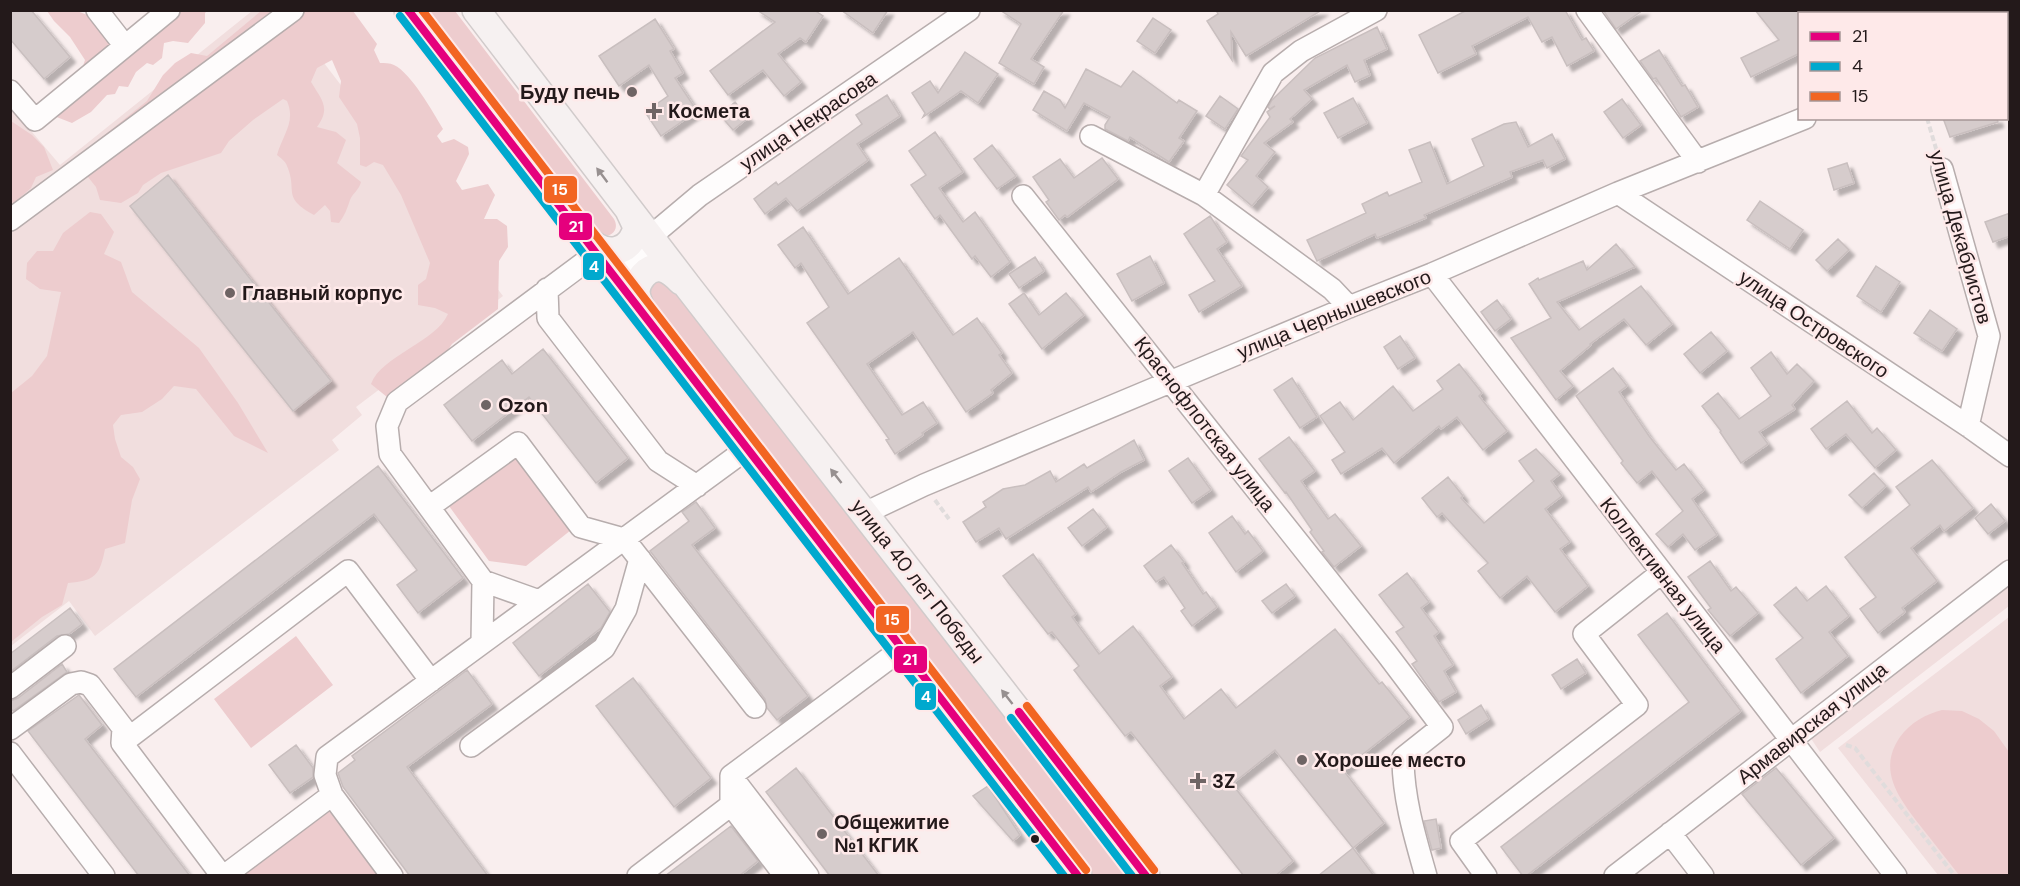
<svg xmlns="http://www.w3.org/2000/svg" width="2020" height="886" viewBox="0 0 2020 886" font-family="'DM Sans',sans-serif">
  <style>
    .built { fill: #f1dede }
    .green { fill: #edccce }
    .building { fill: #d6cccc; stroke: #c9bfbf; stroke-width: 1.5; filter: url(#shadow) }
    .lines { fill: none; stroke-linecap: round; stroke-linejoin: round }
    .minor-casing { stroke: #b7adad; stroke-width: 24 }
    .major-casing { stroke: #d1cbcb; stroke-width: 30 }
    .path { stroke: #e0dcdc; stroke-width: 4; stroke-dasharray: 6 3; stroke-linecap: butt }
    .minor { stroke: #fefcfc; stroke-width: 21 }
    .major { stroke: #f6f1f1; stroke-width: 27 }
    .bus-1-casing { stroke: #fee9e9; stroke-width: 12 }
    .bus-2-casing { stroke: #fee9e9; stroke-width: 12 }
    .bus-3-casing { stroke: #fee9e9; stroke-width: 12 }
    .bus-1 { stroke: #e5007d; stroke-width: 8 }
    .bus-2 { stroke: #00a9ce; stroke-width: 8 }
    .bus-3 { stroke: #f26522; stroke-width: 8 }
    .oneway { fill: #979090 }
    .poi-dot { fill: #6e6464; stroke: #fee9e9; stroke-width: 2 }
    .bus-dot { fill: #23191a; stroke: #fee9e9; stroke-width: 2 }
    .labels { text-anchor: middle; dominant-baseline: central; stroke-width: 5; stroke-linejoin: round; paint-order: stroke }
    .poi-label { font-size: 20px; font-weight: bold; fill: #23191a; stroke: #fee9e9; text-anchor: start }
    .street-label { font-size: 20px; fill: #23191a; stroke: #fee9e9 }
    .line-badge { stroke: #fee9e9; stroke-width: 2 }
    .badge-label { font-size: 16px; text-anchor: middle; font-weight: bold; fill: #fff }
  </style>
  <defs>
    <filter id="shadow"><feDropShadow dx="5.5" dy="5.5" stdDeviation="1.5" flood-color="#0004"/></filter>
  </defs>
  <rect width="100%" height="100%" fill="#f9eeee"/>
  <path class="built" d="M252,11H284L503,296L356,407L362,415L332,440L339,450L95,636L69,601L11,646L10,106L60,165Z
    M2009,583V606L1820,752L1810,737Z
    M2009,617V875H1938L1838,748Z"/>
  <path class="green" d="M47,11H77L90,16L104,36L132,38L171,11H207L205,13V23L188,43L173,41L164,43L162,58L153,65L147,63L136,72L128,87L119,86L115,94L107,95L91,112L72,123L54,116L78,81L85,60L70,37L54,21Z
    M261,11H353L377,44L374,50L380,63C384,63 390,63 394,65C411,73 433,112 443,129L437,136L442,143L454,139L468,147L469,154L456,181L462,190L488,184L495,195L484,219H497L507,226L508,247L499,261L498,309L452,344L446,353L412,393L387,397L371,384C381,356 436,342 448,314L435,308L418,305V285L426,279L430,263L401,195L383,165L374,162L366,167L360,165V138L357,124L339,97L341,81L332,60L317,68L311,82C322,100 331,108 317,127L336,132L346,140L337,163L361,182C359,190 353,193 350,200C347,209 345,215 339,223L331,222L330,211L325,205L314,215C281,197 298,191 287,166C286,162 281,158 277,155C283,134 296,122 287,101L283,99L253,120L229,141L221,153L161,173L143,185L138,193L121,203L100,200L96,187L76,162L92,145L147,101L163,75L175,63L191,53L207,56Z
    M424,11H455L614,219C620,230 611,237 601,237Z
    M11,121L32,135L44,147L53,170L36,177L31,188L14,203L10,202Z
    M90,212L101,214L114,232L104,254L121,262L132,292L199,348L238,403L268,453L234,436L196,389L174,386L162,399L142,412L121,415L113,425L115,439L121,457L133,467L140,479L132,500L125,543L105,549C100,575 95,581 68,583L62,605L42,617L11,642V393L32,376L47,356L61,292L40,289L26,279L27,263L37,251H53L63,233Z
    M655,281H661L671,288L1128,875H1090L649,306L647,287Z
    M517,457L571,530L526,566L489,561L449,506Z
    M296,636L333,685L251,748L214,699Z
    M1942,710L1962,711L1979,719L1994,731L2009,752V875H1959C1947,860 1935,844 1922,828C1901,800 1876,772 1900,737C1910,723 1926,714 1942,710Z
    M330,807L381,876H238Z"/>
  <path class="building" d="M10,10H31L70,57L44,79L10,39Z
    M757,10H814L823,16L806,42L800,38L778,54L801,82L784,96L763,70L728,95L710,71L775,22Z
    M841,10H888L873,33Z
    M1000,10H1064L1031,59L1044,67L1034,84L999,63L1021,24Z
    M1216,10H1322L1246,56L1231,32L1232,60L1207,21L1218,14Z
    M1467,10H1565L1582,40L1586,38L1594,51L1567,66L1552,37L1542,42L1528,17L1472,46L1476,54L1438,73L1419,35Z
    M1603,10H1643L1616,29Z
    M1755,10H1800V53L1751,77L1741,58L1779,40Z
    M1153,18L1171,30L1155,53L1137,41Z
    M655,19L674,49L670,51L683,73L675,78L697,111L661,136L645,112L668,96L649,65L619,86L599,56Z
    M1377,27L1387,49L1364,60L1370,75L1355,82L1347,65L1304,90L1312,99L1290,119L1293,122L1264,143L1275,152L1256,176L1268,187L1252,206L1227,185L1248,160L1241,156L1270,117L1267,112L1275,106L1270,109L1268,107L1272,100L1315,58Z
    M1659,50L1682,86L1685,85L1698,107L1681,117L1656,78L1653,79L1640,61Z
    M965,52L998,74L978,103L961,91L923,117L925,113L912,93L930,81L938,93Z
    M1086,69L1121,87L1133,71L1177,103L1179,100L1197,111L1179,138L1184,141L1169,162L1130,137L1128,141L1105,129V125L1110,117L1084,103L1067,131L1033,110L1044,91L1060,100L1065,108Z
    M887,95L900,116L857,144L868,160L797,211L786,198L765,214L754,199L776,182L778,185L862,124L856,115Z
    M1220,96L1238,109L1225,129L1206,116Z
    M1353,98L1367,123L1338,138L1324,113Z
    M1622,99L1641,125L1623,138L1604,112Z
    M735,102L748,118L733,130L720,115Z
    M1943,118H1997L1998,122L1950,137Z
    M1516,122L1528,147L1552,134L1565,159L1547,168L1543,160L1510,172L1512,177L1424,215L1426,218L1377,238L1375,234L1317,261L1307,240L1366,213L1362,204L1387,192L1389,196L1422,182L1409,150L1430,142L1447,184L1484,166L1472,139L1504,124Z
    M935,132L963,172L939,188L963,222L975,212L1010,262L991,277L975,256L972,259L940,215L935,219L911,185L926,175L909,151Z
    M992,145L1016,176L997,189L974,159Z
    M1102,158L1118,179L1067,217L1065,215L1059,220L1046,202L1049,200L1033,177L1060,159L1074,178Z
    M1847,163L1854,183L1834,190L1828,169Z
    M168,175L331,381L293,411L130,206Z
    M1760,201L1803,230L1790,249L1747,220Z
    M2010,213V236L1993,242L1985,222Z
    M1210,216L1227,242L1217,249L1242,286L1199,312L1189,295L1215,281L1184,234Z
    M803,227L848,294L899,258L953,335L977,318L1002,353L999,355L1012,373L991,390L993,393L966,412L913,332L867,364L902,415L923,402L937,423L922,433L923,435L895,454L886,440L889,439L807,323L829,307L801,263L795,268L778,245Z
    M1838,239L1849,250L1827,271L1816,260Z
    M1616,244L1635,267L1557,302L1579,330L1641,286L1672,324L1646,345L1624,319L1590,344L1591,345L1560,371L1573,386L1556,400L1511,338L1551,318L1529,284L1538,278L1539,280L1583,261L1587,270Z
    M1150,256L1164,283L1132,301L1117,274Z
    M1035,257L1044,271L1019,288L1009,274Z
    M1876,266L1900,282L1881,312L1857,296Z
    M1024,293L1039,315L1066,293L1084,315L1042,349L1009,304Z
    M1497,300L1511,319L1495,331L1481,312Z
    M1930,310L1957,329L1942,351L1914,333Z
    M1711,332L1727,351L1700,373L1684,354Z
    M1400,336L1415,358L1398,369L1384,347Z
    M543,349L628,458L596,483L529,397L472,441L444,405L502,360L512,374Z
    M1771,352L1787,374L1797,364L1814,381L1792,405L1795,409L1759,432L1768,444L1741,463L1720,432L1721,431L1702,406L1718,393L1739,419L1766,400L1771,396L1751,368Z
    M1459,364L1482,393L1479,396L1507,431L1483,450L1457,417L1441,429L1439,426L1394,463L1382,448L1341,474L1332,460L1345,452L1320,416L1340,402L1353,420L1393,386L1413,411L1443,389L1437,381Z
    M1613,368L1627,386L1619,392L1649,436L1676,470L1684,464L1704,490L1692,499L1717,535L1695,550L1683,534L1668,547L1656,534L1683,511L1652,471L1637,483L1621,463L1623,461L1576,396Z
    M1292,378L1317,417L1300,428L1274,390Z
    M1847,401L1872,433L1877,428L1896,450L1875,468L1846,434L1826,449L1811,429Z
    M1289,437L1315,471L1301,481L1328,519L1335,514L1361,546L1334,567L1322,552L1324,551L1310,532L1312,530L1286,492L1285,493L1259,459Z
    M1134,440L1144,460L1121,472L1091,492L1088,487L1006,539L999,528L976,542L963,522L986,507L983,502L1003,489L1025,485L1050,471L1056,482L1084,464L1087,468Z
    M1536,449L1560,474L1551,481L1562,496L1545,509L1570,542L1560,549L1588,586L1555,612L1527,576L1500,598L1478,571L1488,563L1442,513L1437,517L1422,498L1448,477L1463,496L1461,498L1484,523L1534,481L1519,461Z
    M1188,458L1211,490L1192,503L1169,471Z
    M1932,460L1973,508L1944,531L1940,525L1911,548L1937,581L1902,608L1905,612L1878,633L1860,609L1876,597L1845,557L1910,505L1896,487Z
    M378,466L463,578L418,613L397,585L417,570L374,514L136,697L114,669Z
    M1874,473L1886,486L1862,508L1849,495Z
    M696,502L715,528L692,545L808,696L777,720L767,708L765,699L650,551L689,521L682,512Z
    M1991,504L2005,521L1988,534L1975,518Z
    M1093,509L1107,527L1082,546L1068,528Z
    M1232,516L1245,534L1248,531L1263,551L1236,572L1209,533Z
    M1171,545L1184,562L1182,563L1203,594L1206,592L1217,607L1192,626L1181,611L1185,608L1164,577L1156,582L1144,566Z
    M1033,554L1076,614L1072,617L1099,654L1133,626L1172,677L1160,686L1184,719L1221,689L1236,708L1335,629L1379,684L1382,682L1410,717L1343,770L1384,823L1353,848L1275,750L1232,784L1293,861L1275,876H1244L1131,732L1125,736L1074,670L1079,666L1052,632L1048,634L1003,576Z
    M1710,561L1731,591L1736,587L1758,613L1730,636L1708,610L1711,608L1688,577Z
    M1407,573L1429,602L1421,608L1439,632L1434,636L1453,665L1444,671L1456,692L1439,702L1412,664L1417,661L1396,632L1404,627L1379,595Z
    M588,584L610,612L601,628L539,676L513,643Z
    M1286,584L1295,596L1272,613L1262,601Z
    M1826,586L1849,616L1829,632L1848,656L1801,693L1776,659L1803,638L1774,605L1796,587L1807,601Z
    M70,608L82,624L69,634L57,636L10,672V654Z
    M1667,613L1741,711L1526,876H1523L1501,847L1689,702L1638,635Z
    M1577,659L1586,673L1561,689L1552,675Z
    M62,664L67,672L13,711L10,708V701L18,698Z
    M467,670L492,704L407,767L488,876H410L343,787L338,773L355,760L352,756Z
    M633,678L711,778L674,807L596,706Z
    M79,695L102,725L85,739L190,876H139L28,731Z
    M1481,705L1489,719L1466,734L1458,720Z
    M296,745L313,768V777L290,793L269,765Z
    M796,768L879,876H830L766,792Z
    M1776,768L1834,838L1801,865L1742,794Z
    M988,786L1020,835L1013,841L973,796Z
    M1436,819L1441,848L1432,850L1424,821Z
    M731,826L758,861L739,876H665Z
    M1353,848L1374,876H1318Z"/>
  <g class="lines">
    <defs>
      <path id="minor" d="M97,10L125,46
        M1587,10L1698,162
        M1872,10L1874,14
        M2006,39L2010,37
        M10,91L35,120L169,10
        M1091,136L1204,195L1332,289L1349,307
        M1942,169L1989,336L1968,426
        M1618,193L1968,426L2010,456
        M1204,195L1273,73L1301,51L1376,10
        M1023,196L1387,654L1442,727L1403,758C1403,798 1415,837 1426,876
        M10,220L293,10
        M1432,274L1896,876
        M622,285L650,237L700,195L969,10
        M547,289L548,318L658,461L697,486
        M429,507L518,443L581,527L624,539L755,707
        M865,513L924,485L1349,307L1432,274L1618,193L1805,118
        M539,601L483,581L390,454L387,426L397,402L597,253
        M482,643L483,581
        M10,688L65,646
        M10,729L71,684L81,682L90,685L123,728L122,743L222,876
        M122,743L348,571L431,681
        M471,746L604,648L626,609L640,559
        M10,753L104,876
        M731,776L808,876
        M731,805L785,876
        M1670,833L1703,876
        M224,876L332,795
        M392,876L332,795L325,775L327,757L748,448
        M638,876L731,805V776L903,648
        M1486,876L1461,841L1637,705L1584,634L1661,573
        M1615,876L2010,571"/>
      <path id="major" d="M408,10L1078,876
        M476,10L689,288L1146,876
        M586,238C604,258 631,255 637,227L629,210
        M643,312C640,306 637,300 636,293C636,281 647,266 661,268C669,269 675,275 681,281"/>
    </defs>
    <use href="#minor" class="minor-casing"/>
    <use href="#major" class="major-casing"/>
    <path class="path" d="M1927,118L1937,152
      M935,500L949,519
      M1846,745L1855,748L1955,876"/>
    <use href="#minor" class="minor"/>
    <use href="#major" class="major"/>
    <defs>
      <path id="bus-1" d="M408,10L1078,876
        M1019,712L1146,876"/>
      <path id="bus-2" d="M400,16L1064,876
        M1011,718L1132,876"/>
      <path id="bus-3" d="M422,10L1086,870
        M1027,706L1154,870"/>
    </defs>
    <use href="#bus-1" class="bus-1-casing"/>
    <use href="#bus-2" class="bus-2-casing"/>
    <use href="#bus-3" class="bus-3-casing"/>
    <use href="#bus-1" class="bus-1"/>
    <use href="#bus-2" class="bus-2"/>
    <use href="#bus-3" class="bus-3"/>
  </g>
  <defs><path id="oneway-solid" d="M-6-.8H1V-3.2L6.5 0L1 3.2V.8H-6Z" transform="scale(1.5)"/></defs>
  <g class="oneway">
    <use href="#oneway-solid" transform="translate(602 175) rotate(-127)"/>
    <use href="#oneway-solid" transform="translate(836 476) rotate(-128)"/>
    <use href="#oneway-solid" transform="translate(1007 697) rotate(-128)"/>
  </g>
  <g class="poi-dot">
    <circle cx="632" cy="92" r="6"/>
    <path d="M651 102h6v6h6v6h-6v6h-6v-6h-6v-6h6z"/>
    <circle cx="230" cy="293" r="6"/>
    <circle cx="486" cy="405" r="6"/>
    <circle cx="1302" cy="760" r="6"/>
    <path d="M1195 772h6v6h6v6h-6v6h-6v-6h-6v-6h6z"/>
    <circle cx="822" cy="834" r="6"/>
  </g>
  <circle class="bus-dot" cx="1035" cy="839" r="5"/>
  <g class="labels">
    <g class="poi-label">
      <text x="620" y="92" text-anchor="end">Буду печь</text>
      <text x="668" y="111">Космета</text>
      <text x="242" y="293">Главный корпус</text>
      <text x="498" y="405">Ozon</text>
      <text x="1314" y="760">Хорошее место</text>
      <text x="1212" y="781">3Z</text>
      <text x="834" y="822">Общежитие<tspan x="834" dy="23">№1 КГИК</tspan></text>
    </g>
    <g class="street-label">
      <text transform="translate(808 121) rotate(-34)">улица Некрасова</text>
      <text transform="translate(1961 237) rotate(74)">улица Декабристов</text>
      <text transform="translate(1334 314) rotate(-22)">улица Чернышевского</text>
      <text transform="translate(1814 324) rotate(34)">улица Островского</text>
      <text transform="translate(1205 424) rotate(52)">Краснофлотская улица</text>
      <text transform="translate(1663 575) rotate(52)">Коллективная улица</text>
      <text transform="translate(918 581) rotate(52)">улица 40 лет Победы</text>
      <text transform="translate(1812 723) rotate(-38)">Армавирская улица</text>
    </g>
  </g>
  <g class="line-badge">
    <rect x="543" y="175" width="35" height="29" rx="6" fill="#f26522"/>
    <rect x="558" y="212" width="35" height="29" rx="6" fill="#e5007d"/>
    <rect x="582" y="252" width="23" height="29" rx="6" fill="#00a9ce"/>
    <rect x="875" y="605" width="35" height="29" rx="6" fill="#f26522"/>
    <rect x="893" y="645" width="35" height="29" rx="6" fill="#e5007d"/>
    <rect x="914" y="682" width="23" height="29" rx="6" fill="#00a9ce"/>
  </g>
  <g class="badge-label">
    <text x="560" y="195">15</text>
    <text x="576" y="232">21</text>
    <text x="594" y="272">4</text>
    <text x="892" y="625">15</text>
    <text x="910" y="665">21</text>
    <text x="926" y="702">4</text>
  </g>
  <rect width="2020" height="886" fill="none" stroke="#23191a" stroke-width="24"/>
  <rect x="1798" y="12" width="210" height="108" fill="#fee9e9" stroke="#a69696" stroke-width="1.5"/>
  <rect x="1810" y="32" width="30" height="9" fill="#e5007d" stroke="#a69696" stroke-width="1.5"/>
  <text x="1852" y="42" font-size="18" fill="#23191a">21</text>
  <rect x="1810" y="62" width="30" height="9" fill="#00a9ce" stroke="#a69696" stroke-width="1.5"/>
  <text x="1852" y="72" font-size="18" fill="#23191a">4</text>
  <rect x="1810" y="92" width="30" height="9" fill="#f26522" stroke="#a69696" stroke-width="1.5"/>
  <text x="1852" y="102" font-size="18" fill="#23191a">15</text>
</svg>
